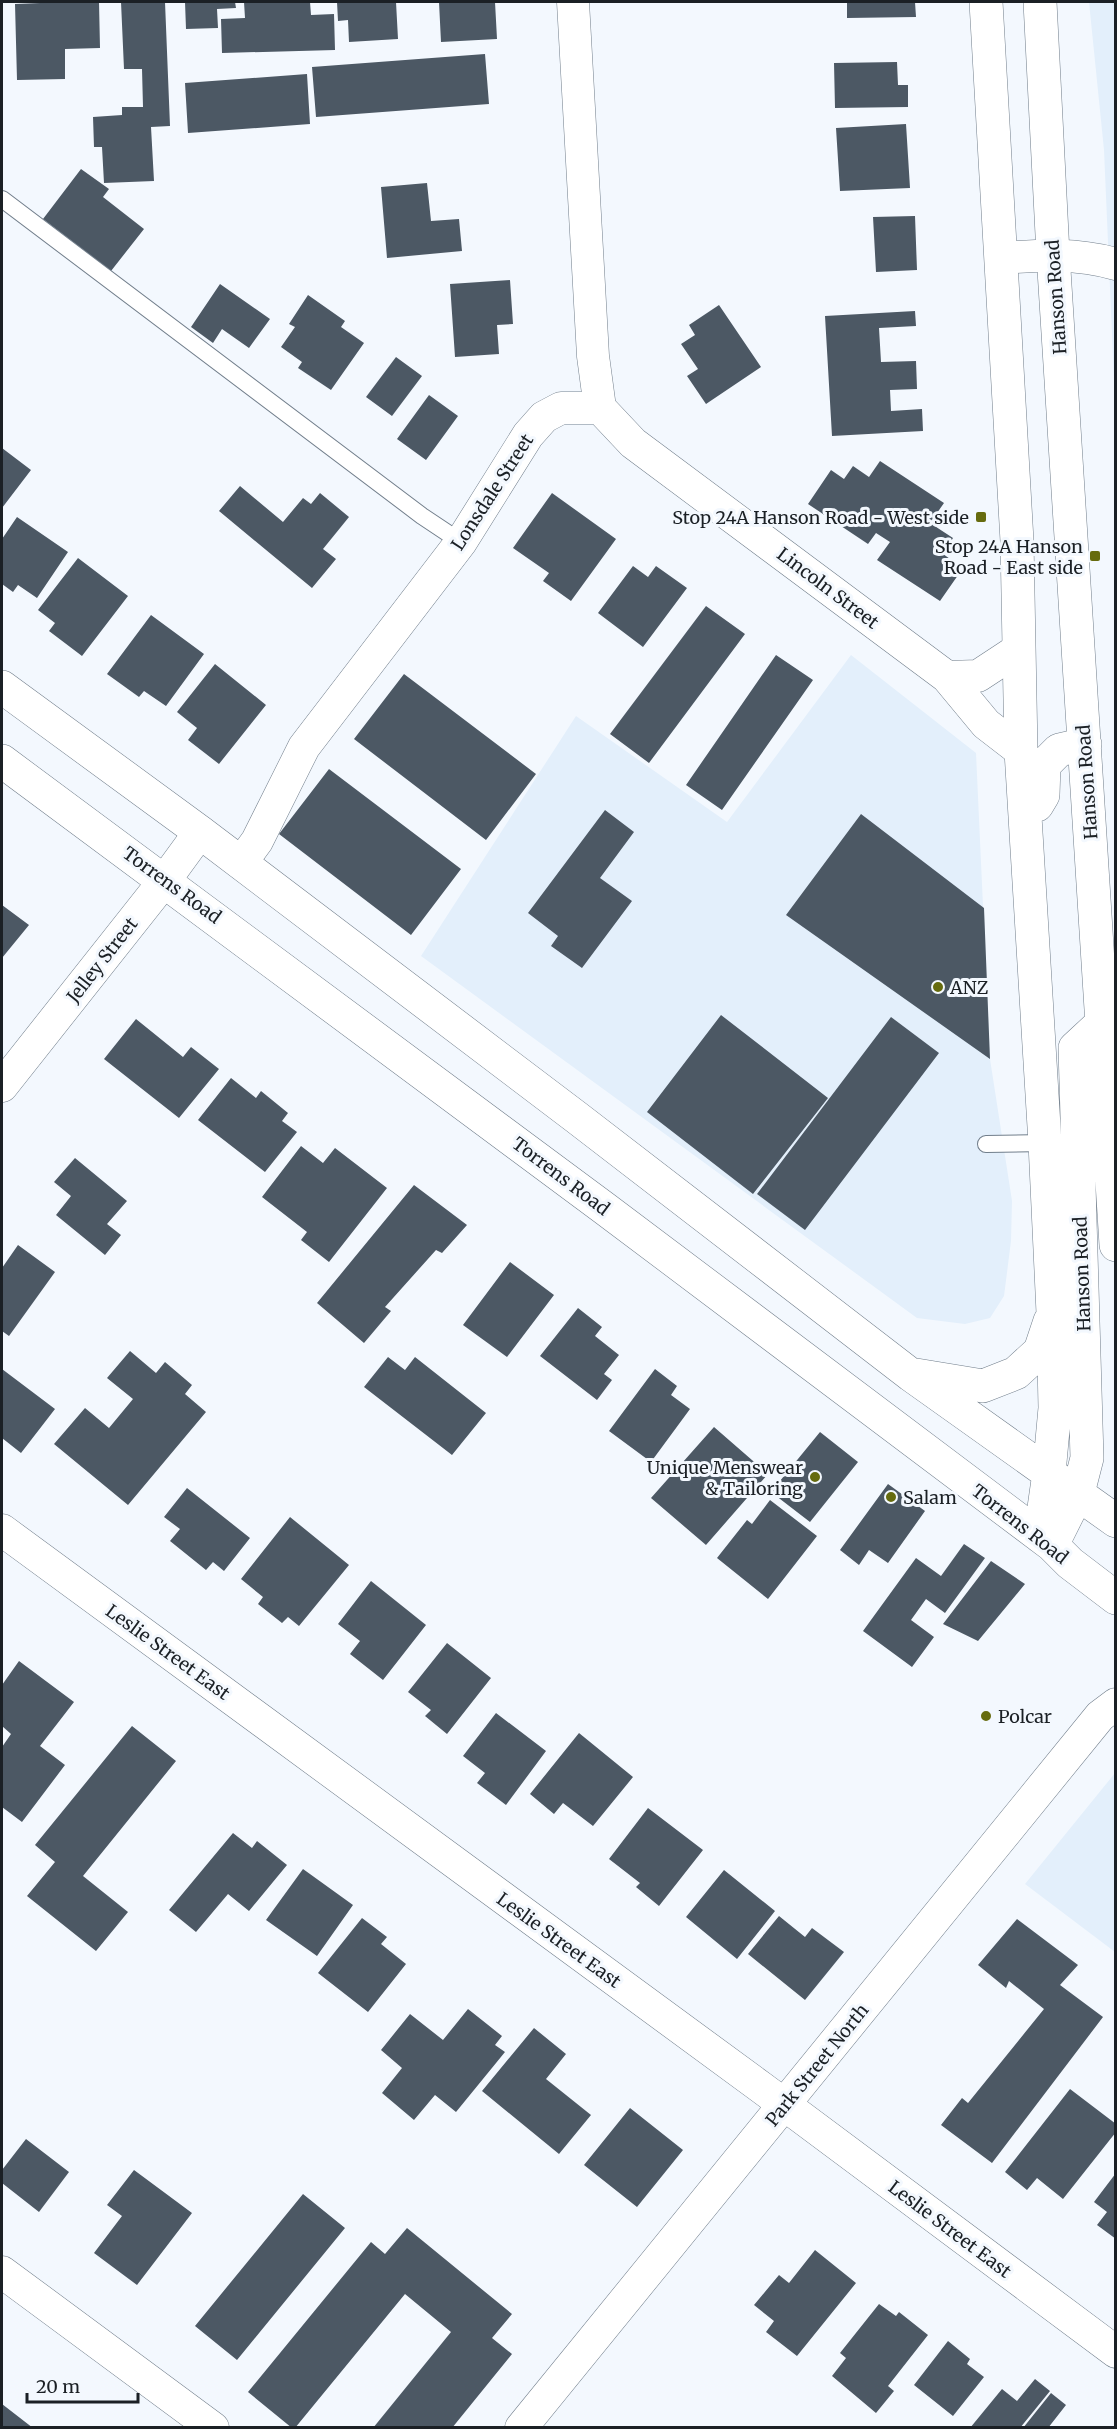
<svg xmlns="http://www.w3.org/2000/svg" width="1117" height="2429" viewBox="0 0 1117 2429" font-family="Merriweather,serif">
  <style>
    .built { fill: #e3effb }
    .building { fill: #4c5864 }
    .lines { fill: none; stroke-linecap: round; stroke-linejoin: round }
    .service-casing { stroke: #717e8b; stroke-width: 18 }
    .minor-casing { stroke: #717e8b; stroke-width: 33 }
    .secondary-casing { stroke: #717e8b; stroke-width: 34 }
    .service { stroke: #fff; stroke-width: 16 }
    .minor { stroke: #fff; stroke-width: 32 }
    .secondary { stroke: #fff; stroke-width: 33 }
    .poi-dot { fill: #666b0e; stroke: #f3f8fe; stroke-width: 2 }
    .labels { text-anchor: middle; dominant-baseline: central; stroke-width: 6; stroke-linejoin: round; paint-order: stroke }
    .street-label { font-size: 18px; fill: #1b2025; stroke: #f3f8fe }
    .poi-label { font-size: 18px; fill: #1b2025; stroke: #f3f8fe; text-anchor: end }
  </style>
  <rect width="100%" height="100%" fill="#f3f8fe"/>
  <path class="built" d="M1089,2H1115V403L1104,150Z
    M851,655L976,753L990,1059L1012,1201L1011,1241L1004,1296L990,1318L965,1324L917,1318L421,956L576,716L727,822Z
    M1115,1773V1952L1025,1884Z"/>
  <path class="building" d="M65,2H99L100,48L65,49V79L17,80L15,4Z
    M121,2H165L170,126L151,127L154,181L104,183L102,147H94L93,117L122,115V107H143L142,69H124Z
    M185,2H235L236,8L217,9L218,28L186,29Z
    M244,2H310L311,15L334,14L335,50L222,53L221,19L245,18Z
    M337,2H396L398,39L349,42L348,20L338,21Z
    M439,2H495L497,39L441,42Z
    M847,2H915L916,17L847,18Z
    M485,54L489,104L316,117L312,67Z
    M897,62L898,85H908V107L835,108L834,63Z
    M307,74L310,124L188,133L185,83Z
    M906,124L910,188L840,191L836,128Z
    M81,169L109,189L103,197L144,229L111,271L43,219Z
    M427,183L431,221L459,219L462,251L387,258L381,187Z
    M915,216L917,270L876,272L873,217Z
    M510,280L513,324L497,325L499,354L455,357L450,284Z
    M220,284L270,319L249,348L222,329L213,343L191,327Z
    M308,295L345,321L341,327L364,343L331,390L298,368L302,362L281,347L295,327L289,324Z
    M719,305L761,367L706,404L687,376L698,369L681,344L695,335L689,325Z
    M915,311L916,326L879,328L881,362L916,361L917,389L890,390L891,411L922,409L923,431L832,436L825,316Z
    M396,357L422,376L392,416L366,397Z
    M429,395L458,416L426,460L397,439Z
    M2,448L31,470L2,508Z
    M880,461L944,503L930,523L953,538L943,554L963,568L940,601L877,560L890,542L876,533L868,544L808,504L831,470L844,479L853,466L869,477Z
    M240,486L283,522L303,498L311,504L320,493L349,517L323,549L336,559L312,588L219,511Z
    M552,493L616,539L571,601L543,581L549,573L513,548Z
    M17,517L68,552L37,598L18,585L13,592L2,584V539Z
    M78,558L128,596L82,656L49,631L55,623L38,610Z
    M633,566L648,577L656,566L687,588L643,647L598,613Z
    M706,606L745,634L649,763L610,734Z
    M151,615L204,654L166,706L144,691L139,697L107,674Z
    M776,655L813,680L722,810L686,785Z
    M215,664L266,705L219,764L188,740L197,728L177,712Z
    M404,674L536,774L486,840L354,739Z
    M329,769L461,869L411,935L279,834Z
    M605,810L634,832L600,878L632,901L582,968L551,946L558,936L528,913Z
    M861,814L984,908L990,1059L786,915Z
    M2,905L29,925L2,958Z
    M721,1015L828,1098L753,1194L647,1112Z
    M891,1017L939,1053L805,1230L757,1194Z
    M136,1019L183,1057L191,1047L219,1069L179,1118L104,1059Z
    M231,1078L256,1098L261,1091L288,1113L282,1121L297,1132L265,1172L198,1120Z
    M301,1146L323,1163L335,1148L387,1188L329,1262L301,1240L307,1232L262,1197Z
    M75,1158L127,1201L107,1224L121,1235L105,1255L56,1215L71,1196L54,1182Z
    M414,1185L467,1225L442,1253L436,1250L385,1307L391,1311L364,1343L317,1303Z
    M18,1245L55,1272L9,1336L2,1331V1268Z
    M510,1262L554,1295L507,1357L463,1325Z
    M578,1308L602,1327L595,1336L619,1355L604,1374L612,1380L597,1400L540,1356Z
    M130,1351L156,1373L165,1362L192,1385L185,1394L206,1412L128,1505L54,1444L85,1408L109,1428L133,1399L107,1378Z
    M388,1357L405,1370L415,1357L486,1413L452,1455L364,1387Z
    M2,1369L55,1409L21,1453L2,1438Z
    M655,1369L677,1386L671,1395L690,1409L651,1462L609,1431Z
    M714,1427L768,1474L706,1545L651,1498Z
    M820,1432L858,1462L810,1522L771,1492Z
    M888,1484L925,1511L888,1563L869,1550L859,1565L840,1550Z
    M187,1488L250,1538L224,1571L213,1562L206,1570L170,1541L180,1529L164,1517Z
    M770,1500L817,1536L768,1599L717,1558L747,1520L752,1524Z
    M290,1517L349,1565L299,1626L288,1617L282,1623L258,1604L263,1597L241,1579Z
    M964,1544L985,1558L945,1613L926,1599L911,1620L934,1637L912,1667L863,1631L916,1558L941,1576Z
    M991,1561L1025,1584L978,1641L943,1624Z
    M371,1581L426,1625L383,1680L350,1654L360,1641L338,1624Z
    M447,1643L491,1678L447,1734L425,1716L431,1710L408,1692Z
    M19,1661L74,1702L40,1746L65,1765L22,1822L2,1807V1747L11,1734L2,1726V1685Z
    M496,1713L546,1751L506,1805L477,1783L485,1773L463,1756Z
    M132,1726L176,1761L83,1876L128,1912L96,1951L27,1896L55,1862L35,1845Z
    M579,1733L633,1777L593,1826L563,1803L554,1814L530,1794Z
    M648,1808L703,1850L659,1906L636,1887L640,1883L609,1859Z
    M233,1833L252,1848L257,1841L287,1865L249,1911L228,1894L196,1932L169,1910Z
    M303,1869L353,1905L317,1956L266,1920Z
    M724,1870L775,1911L737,1959L686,1917Z
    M779,1916L805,1937L812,1928L844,1952L805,2000L748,1954Z
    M362,1918L387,1937L381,1944L406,1964L368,2012L318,1973Z
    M1017,1919L1078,1965L1060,1985L1103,2017L992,2163L941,2125L962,2098L968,2103L1044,2009L1009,1981L1006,1988L978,1965Z
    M468,2009L502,2036L495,2045L505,2052L456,2112L435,2095L414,2120L382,2093L402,2068L381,2050L410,2014L443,2040Z
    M534,2028L566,2054L546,2079L591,2115L559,2154L482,2091Z
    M1070,2089L1116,2124V2132L1063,2199L1037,2178L1027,2190L1005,2172Z
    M630,2108L683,2150L637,2207L584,2165Z
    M26,2139L69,2172L39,2212L2,2183V2170Z
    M134,2170L192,2213L137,2285L94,2253L122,2216L107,2205Z
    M1116,2173V2239L1097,2225L1107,2212L1094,2202Z
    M303,2194L345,2228L237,2360L195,2326Z
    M407,2228L512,2314L492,2338L512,2354L452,2428H373L451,2332L405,2294L295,2428H292L248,2392L371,2242L385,2254Z
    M815,2250L856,2283L797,2356L766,2332L774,2321L754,2305L779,2275L789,2283Z
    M879,2304L896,2316L899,2312L928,2335L888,2386L894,2391L876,2413L832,2376L846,2358L840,2353Z
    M948,2341L970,2359L967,2364L984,2377L953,2416L914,2385Z
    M1035,2379L1050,2391L1020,2428H970L1002,2389L1017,2401Z
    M1051,2393L1066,2405L1048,2428H1023Z
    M2,2404L33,2428H2Z"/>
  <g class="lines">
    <defs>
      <path id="service" d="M2,199L422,516L461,542
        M986,1144L1045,1143"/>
      <path id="minor" d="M573,2L593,356L600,408
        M1001,258C1041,255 1077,253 1116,264
        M600,408L633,443L947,677L986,724L1021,751
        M947,677L978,676L1019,649
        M241,863L257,841L304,747L461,542L528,435L544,417L561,408H600
        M2,1086L165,880L200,832
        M2,1530L762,2088L1116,2352
        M2,2272L213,2428
        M521,2428L1100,1716L1116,1704"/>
      <path id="secondary" d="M986,2L1017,541L1021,751L1045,1143L1053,1313L1055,1408L1049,1473L1040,1536
        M1040,2L1053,254L1116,1245
        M2,687L200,832L576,1117L911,1375L1116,1521
        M2,761L604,1208L1052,1545L1070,1563L1116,1598
        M1037,805L1043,795L1044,765L1059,750L1085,744
        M916,1375L983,1386L1016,1373L1040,1351L1050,1321
        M1052,1545L1078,1493L1087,1458L1075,1048L1102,1023"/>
    </defs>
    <use href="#service" class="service-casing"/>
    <use href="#minor" class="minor-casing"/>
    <use href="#secondary" class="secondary-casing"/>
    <use href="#service" class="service"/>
    <use href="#minor" class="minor"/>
    <use href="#secondary" class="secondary"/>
  </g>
  <g class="poi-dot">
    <rect x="975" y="511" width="12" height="12" rx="3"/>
    <rect x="1089" y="550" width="12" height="12" rx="3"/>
    <circle cx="938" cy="987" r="6"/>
    <circle cx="815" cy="1477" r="6"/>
    <circle cx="891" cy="1497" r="6"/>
    <circle cx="986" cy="1716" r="6"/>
  </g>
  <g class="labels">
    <g class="street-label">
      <text transform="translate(1056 297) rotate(-94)">Hanson Road</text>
      <text transform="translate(492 492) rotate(-57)">Lonsdale Street</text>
      <text transform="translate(828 588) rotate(37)">Lincoln Street</text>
      <text transform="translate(1087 782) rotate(-94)">Hanson Road</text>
      <text transform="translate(172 885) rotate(36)">Torrens Road</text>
      <text transform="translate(102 960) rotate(-52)">Jelley Street</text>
      <text transform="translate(561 1176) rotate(37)">Torrens Road</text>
      <text transform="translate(1082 1274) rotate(-92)">Hanson Road</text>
      <text transform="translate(1020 1524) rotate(38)">Torrens Road</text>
      <text transform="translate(168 1652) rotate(36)">Leslie Street East</text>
      <text transform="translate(559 1940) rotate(36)">Leslie Street East</text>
      <text transform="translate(817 2065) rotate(-51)">Park Street North</text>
      <text transform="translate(950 2229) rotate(37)">Leslie Street East</text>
    </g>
    <g class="poi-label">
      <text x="969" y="517">Stop 24A Hanson Road - West side</text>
      <text x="1083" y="546">Stop 24A Hanson<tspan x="1083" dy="21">Road - East side</tspan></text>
      <text x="950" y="987" text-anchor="start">ANZ</text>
      <text x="803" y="1467">Unique Menswear<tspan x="803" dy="21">&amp; Tailoring</tspan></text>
      <text x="903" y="1497" text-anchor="start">Salam</text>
      <text x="998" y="1716" text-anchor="start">Polcar</text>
    </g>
  </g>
  <rect width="1117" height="2429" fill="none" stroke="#1b2025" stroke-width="6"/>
  <path d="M27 2393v9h111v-9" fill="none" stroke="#1b2025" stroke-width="3"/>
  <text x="36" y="2393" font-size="18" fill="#1b2025" stroke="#f3f8fe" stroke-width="4.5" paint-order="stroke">20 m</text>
</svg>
